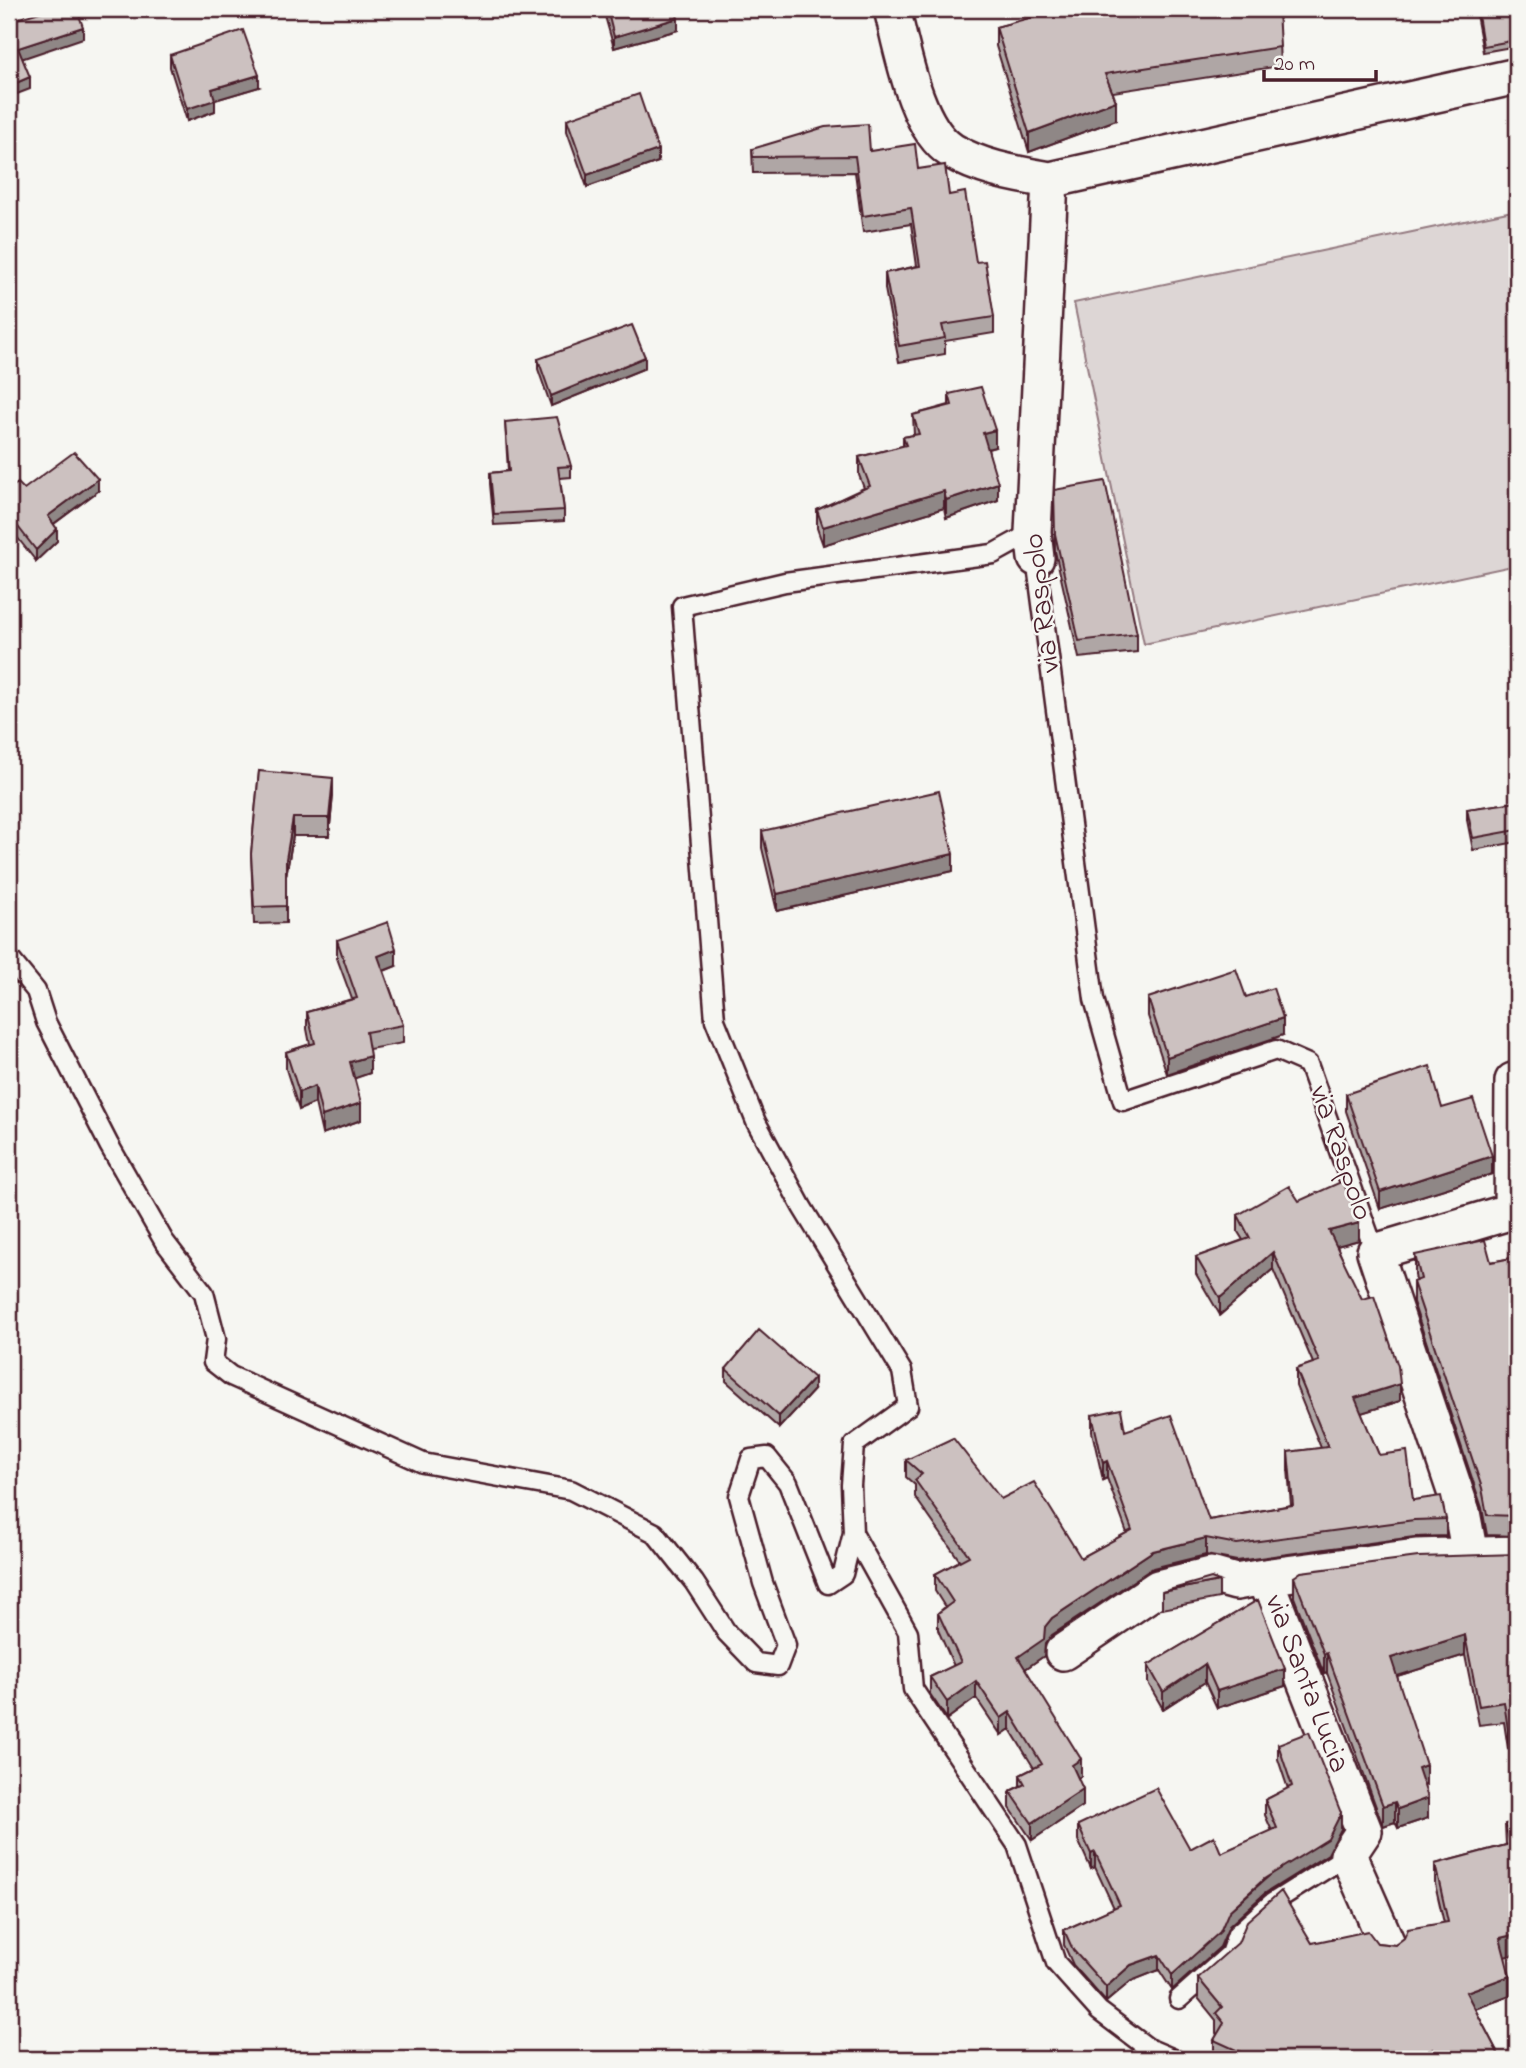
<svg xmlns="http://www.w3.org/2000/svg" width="1526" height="2068" viewBox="0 0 1526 2068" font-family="'Indie Flower',sans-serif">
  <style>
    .green { fill: #ddd6d5; stroke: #947a80; stroke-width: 2 }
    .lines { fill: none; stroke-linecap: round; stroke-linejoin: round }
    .lane-casing { stroke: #4a1f2b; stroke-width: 23 }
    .street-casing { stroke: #4a1f2b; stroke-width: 40 }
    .lane { stroke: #f6f6f2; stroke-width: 18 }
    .street { stroke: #f6f6f2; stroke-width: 35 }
    .wall { fill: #afa6a5; stroke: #4a1f2b; stroke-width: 2 }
    .shaded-wall { fill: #8f8786; stroke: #4a1f2b; stroke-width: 2 }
    .building { fill: #ccc1c0; stroke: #4a1f2b; stroke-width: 2 }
    .labels { text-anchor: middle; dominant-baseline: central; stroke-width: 5; stroke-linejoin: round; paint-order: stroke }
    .street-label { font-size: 30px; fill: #4a1f2b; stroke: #f6f6f2 }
  </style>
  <rect width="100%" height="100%" fill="#f6f6f2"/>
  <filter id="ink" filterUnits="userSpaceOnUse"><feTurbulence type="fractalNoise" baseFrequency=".0143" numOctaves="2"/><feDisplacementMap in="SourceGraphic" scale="14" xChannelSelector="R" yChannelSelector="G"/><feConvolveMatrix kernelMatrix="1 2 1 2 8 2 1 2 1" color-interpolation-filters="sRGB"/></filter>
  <g filter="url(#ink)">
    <path class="green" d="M1517,210V565L1144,644L1074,303Z"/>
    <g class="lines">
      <defs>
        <path id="lane" d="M1033,532L993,554L785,582L682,606L715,1020L756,1122L802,1207L902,1371L908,1406L854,1445L851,1485L853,1533L908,1632L913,1689L1017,1845L1056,1963L1099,2011L1148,2048L1174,2059
          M1036,558L1094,999L1123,1101L1276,1050L1308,1064L1375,1252
          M9,958L36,991L46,1022L109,1145L164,1241L204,1293L216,1339L213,1362L231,1376L423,1463L571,1490L655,1533L694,1582L727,1633L756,1663L778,1666L786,1645L763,1583L739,1496L751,1459L767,1457L788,1483L828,1584L843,1574L853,1533
          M1179,1999L1230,1954L1237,1934L1272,1903L1348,1855"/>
        <path id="street" d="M892,9C902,48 915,128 952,151C982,169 1016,174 1050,180
          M1036,558L1033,532L1050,180L1517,76
          M1470,1555L1462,1512L1375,1252L1512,1211L1513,1081
          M1063,1652L1158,1588L1211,1575L1236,1582L1264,1577
          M1388,1946L1348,1855L1364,1831L1264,1577L1416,1557L1517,1554"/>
      </defs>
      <use href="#lane" class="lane-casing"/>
      <use href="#street" class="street-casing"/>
      <use href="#lane" class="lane"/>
      <use href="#street" class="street"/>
    </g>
    <path class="wall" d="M603,9H675L678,30L614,48Z
      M1063,9H1325L1278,15L1280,66L1113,92L1116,120L1029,152L996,46V27Z
      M1475,9H1517V46L1483,52Z
      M170,55L259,87L215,100V111L187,121L170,67Z
      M567,119L658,162L587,187L567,131Z
      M752,149L870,151L918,169L949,195L976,262L994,317V333L945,341V354L899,362L885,289V273L917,266L911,224L863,232L855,172L753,173Z
      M538,359L645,368L551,406L538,369Z
      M949,394L995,447L988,449L998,500L946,518L944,508L823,545L817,528V510L864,488L859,475V457L903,446V437L914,435L913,415L949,405Z
      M505,422L571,466V477L560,478L564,510V521L494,525L490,484V473L508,471Z
      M9,489H24L98,491L54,524L57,541L36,561L9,527Z
      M1054,490L1137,634V652L1079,658L1055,551Z
      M259,771L333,795L329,836H293L286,876V923L254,924L251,854Z
      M1517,802V842L1473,850L1467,820V809Z
      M762,831L953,871L777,911L762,848Z
      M337,940L396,966L384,971L403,1025V1043L369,1049L370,1073L354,1078L361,1120L322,1134L315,1103L299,1110L286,1069V1052L310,1044L307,1029V1012L352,999L337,958Z
      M1246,997L1283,1035L1167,1074L1148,1016V998Z
      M1346,1094L1442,1108L1492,1174L1380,1209L1346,1111Z
      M1299,1201L1359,1240L1337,1246L1400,1401L1361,1413L1379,1455L1413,1500L1446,1519V1536L1414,1537L1237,1561L1206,1555L1153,1568L1052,1635L1045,1644L1044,1656L1025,1669L1081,1776L1078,1778L1083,1806L1032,1840L1010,1808V1791L1020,1786V1775L1034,1768L1010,1729L1001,1735L976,1698L947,1719L930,1694V1677L954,1666L938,1630V1613L945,1607L935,1591V1574L960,1561L915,1497V1485L906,1477V1460L1001,1499L1081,1558L1127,1533L1107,1478L1103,1480L1092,1432V1415L1125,1431L1209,1520L1291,1505L1288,1469V1452L1321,1448L1296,1386V1369L1313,1363L1273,1269L1220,1315L1196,1274V1257L1243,1240L1238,1232V1215Z
      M1415,1255L1491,1262L1517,1257V1345H1516L1517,1349V1536L1487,1535L1482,1508L1413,1302V1282L1416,1281L1415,1275Z
      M726,1369L814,1390L779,1428L726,1381Z
      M1517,1554L1508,1749L1504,1722L1479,1725L1465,1655L1397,1676L1426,1785L1424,1786L1428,1818L1398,1828L1395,1822L1383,1826L1327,1673L1324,1674L1294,1597V1577Z
      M1219,1581V1598L1162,1609V1592Z
      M1258,1600L1285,1686L1217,1708L1205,1682L1163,1709L1148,1683V1665Z
      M1278,1744L1341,1829L1328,1854L1264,1894L1229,1926L1220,1947L1172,1990L1159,1970L1131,1981L1106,2002L1073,1965L1064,1945V1930L1114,1908L1095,1867L1091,1869L1078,1840V1825L1190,1849L1221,1853L1272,1831L1265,1815V1800L1288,1789L1278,1759Z
      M1517,1794V1954L1505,1956L1510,1996L1475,2009L1501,2059H1214V2040L1217,2035L1216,2033V2020L1198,1998V1978L1312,1943H1377L1395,1945L1444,1923L1435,1884V1864L1506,1845L1505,1824L1515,1822V1795Z"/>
    <path class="shaded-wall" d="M678,18V30L614,48V37Z
      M83,27V38L18,60V48Z
      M259,75V87L215,100V111L187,121V109L212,89Z
      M30,77V89L9,97V86Z
      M1116,101V120L1029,152V133Z
      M658,150V162L587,187V175Z
      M645,357V368L551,406V396Z
      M995,430V447L983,450V433Z
      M98,479V491L48,528V516Z
      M998,483V500L946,518V500Z
      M944,491V508L823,545V527Z
      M57,529V541L36,561V550Z
      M333,778V795L329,836V818Z
      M293,818V836L286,876V859Z
      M953,854V871L777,911V894Z
      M396,949V966L378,973V956Z
      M1283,1018V1035L1167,1074V1057Z
      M370,1056V1073L350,1080V1062Z
      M315,1086V1103L299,1110V1092Z
      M361,1103V1120L322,1134V1116Z
      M1492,1156V1174L1380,1209V1192Z
      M1359,1223V1240L1329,1248V1231Z
      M1273,1252V1269L1220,1315V1298Z
      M814,1378V1390L779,1428V1416Z
      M1400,1384V1401L1355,1415V1398Z
      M1107,1461V1478L1103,1480V1463Z
      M1206,1538V1555L1153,1568L1052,1635L1045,1644L1044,1656L1018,1674V1657L1052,1618L1153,1551Z
      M1465,1635V1655L1391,1678V1658Z
      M1327,1653V1673L1324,1674V1654Z
      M1205,1664V1682L1163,1709V1692Z
      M1285,1669V1686L1217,1708V1691Z
      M976,1681V1698L947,1719V1702Z
      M1010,1712V1729L1001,1735V1718Z
      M1517,1727V1746L1508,1749V1729Z
      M1081,1759V1776L1072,1782V1765Z
      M1426,1765V1785L1418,1788V1768Z
      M1083,1789V1806L1032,1840V1823Z
      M1428,1798V1818L1398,1828V1809Z
      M1395,1802V1822L1383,1826V1806Z
      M1341,1813V1829L1328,1854L1264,1894L1229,1926L1220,1947L1172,1990V1975L1229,1911Z
      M1095,1852V1867L1091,1869V1854Z
      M1517,1934V1954L1500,1958V1938Z
      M1159,1955V1970L1131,1981L1106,2002V1987L1131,1965Z
      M1510,1976V1996L1466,2012V1992Z
      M1433,2049V2059H1412Z"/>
    <path class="building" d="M50,9H77L83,27L18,48L30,77L9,86V21Z
      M607,9H675L678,18L614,37Z
      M1063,9H1278L1280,47L1105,74L1116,101L1029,133L996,27Z
      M1477,9H1517V40L1483,46Z
      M243,30L259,75L212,89L215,100L187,109L170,55Z
      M639,94L658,150L587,175L567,119Z
      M868,124L870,151L915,144L918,169L945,165L949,195L965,192L976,262L985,261L994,317L942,325L945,338L899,346L885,273L920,266L911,208L863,216L855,156L753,157L752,149L825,127Z
      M632,325L645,357L551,396L538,359Z
      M981,387L995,430L983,433L998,483L946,500L944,491L823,527L817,510L870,486L859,457L906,445L903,437L919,434L913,415L952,405L949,394Z
      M557,417L571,466L558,467L564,510L494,514L490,473L509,471L505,422Z
      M74,452L98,479L48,516L57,529L36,550L9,515V489L18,483L24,489Z
      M1105,481L1137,634L1079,641L1055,534L1054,490Z
      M259,771L333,778L329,818H293L286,859V906L254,907L251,854Z
      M939,791L953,854L777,894L762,831Z
      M1517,802V830L1473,838L1467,809Z
      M388,922L396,949L378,956L403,1025L366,1032L370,1056L350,1062L361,1103L322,1116L315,1086L299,1092L286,1052L315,1043L307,1012L357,998L337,940Z
      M1236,969L1246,997L1273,988L1283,1018L1167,1057L1148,998Z
      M1430,1066L1442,1108L1473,1099L1492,1156L1380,1192L1346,1094Z
      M1343,1181L1359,1223L1329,1231L1362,1299L1374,1296L1398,1366L1400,1384L1355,1398L1379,1455L1407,1451L1413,1500L1441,1496L1446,1519L1414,1520L1237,1544L1206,1538L1153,1551L1052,1618L1045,1627L1044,1639L1018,1657L1081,1759L1072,1765L1083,1789L1032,1823L1010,1791L1025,1784L1020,1775L1042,1764L1010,1712L1001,1718L976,1681L947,1702L930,1677L961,1662L938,1613L953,1602L935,1574L969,1556L915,1480L922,1474L906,1460L953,1438L1001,1499L1034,1482L1081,1558L1132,1530L1107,1461L1103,1463L1092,1415L1121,1409L1125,1431L1171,1415L1209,1520L1293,1505L1288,1452L1328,1447L1296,1369L1319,1361L1273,1252L1220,1298L1196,1257L1250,1238L1238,1215L1289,1186L1299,1201Z
      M1485,1240L1491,1262L1517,1257V1325L1509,1326L1517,1349V1516L1487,1515L1482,1488L1413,1282L1421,1279L1415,1255Z
      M759,1330L814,1378L779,1416L726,1369Z
      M1517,1554V1727L1508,1729L1504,1702L1479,1706L1465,1635L1391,1658L1426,1765L1418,1768L1428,1798L1398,1809L1395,1802L1383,1806L1327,1653L1324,1654L1294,1577L1301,1572L1418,1557Z
      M1211,1578L1219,1581L1162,1592Z
      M1258,1600L1285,1669L1217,1691L1205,1664L1163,1692L1148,1665Z
      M1309,1732L1341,1813L1328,1839L1264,1879L1229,1911L1220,1932L1172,1975L1159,1955L1131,1965L1106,1987L1073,1950L1064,1930L1120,1905L1095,1852L1091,1854L1078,1825L1156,1788L1190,1849L1214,1836L1221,1853L1277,1828L1265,1800L1292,1786L1278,1744Z
      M1517,1794V1934L1500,1938L1510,1976L1466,1992L1501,2059H1440L1433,2049L1412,2059H1256L1214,2040L1224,2023L1216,2013L1222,2007L1198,1978L1238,1943L1247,1921L1281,1891L1312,1943L1368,1931L1377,1943L1395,1945L1404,1938L1408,1929L1448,1922L1435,1864L1510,1844L1505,1824L1516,1822L1515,1795Z"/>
  </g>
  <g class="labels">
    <g class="street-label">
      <text transform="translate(1043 603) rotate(-97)">via Raspolo</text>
      <text transform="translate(1340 1153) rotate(71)">via Raspolo</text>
      <text transform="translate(1306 1684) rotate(69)">via Santa Lucia</text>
    </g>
  </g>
  <rect width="1526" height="2068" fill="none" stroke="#f6f6f2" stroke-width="35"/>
  <rect x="18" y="18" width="1491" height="2033" fill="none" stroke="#4a1f2b" stroke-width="2.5" filter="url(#ink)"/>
  <path d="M1264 70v10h112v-10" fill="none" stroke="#4a1f2b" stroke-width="3.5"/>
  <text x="1274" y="70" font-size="21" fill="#4a1f2b" stroke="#f6f6f2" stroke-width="5" paint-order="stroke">20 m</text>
</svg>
